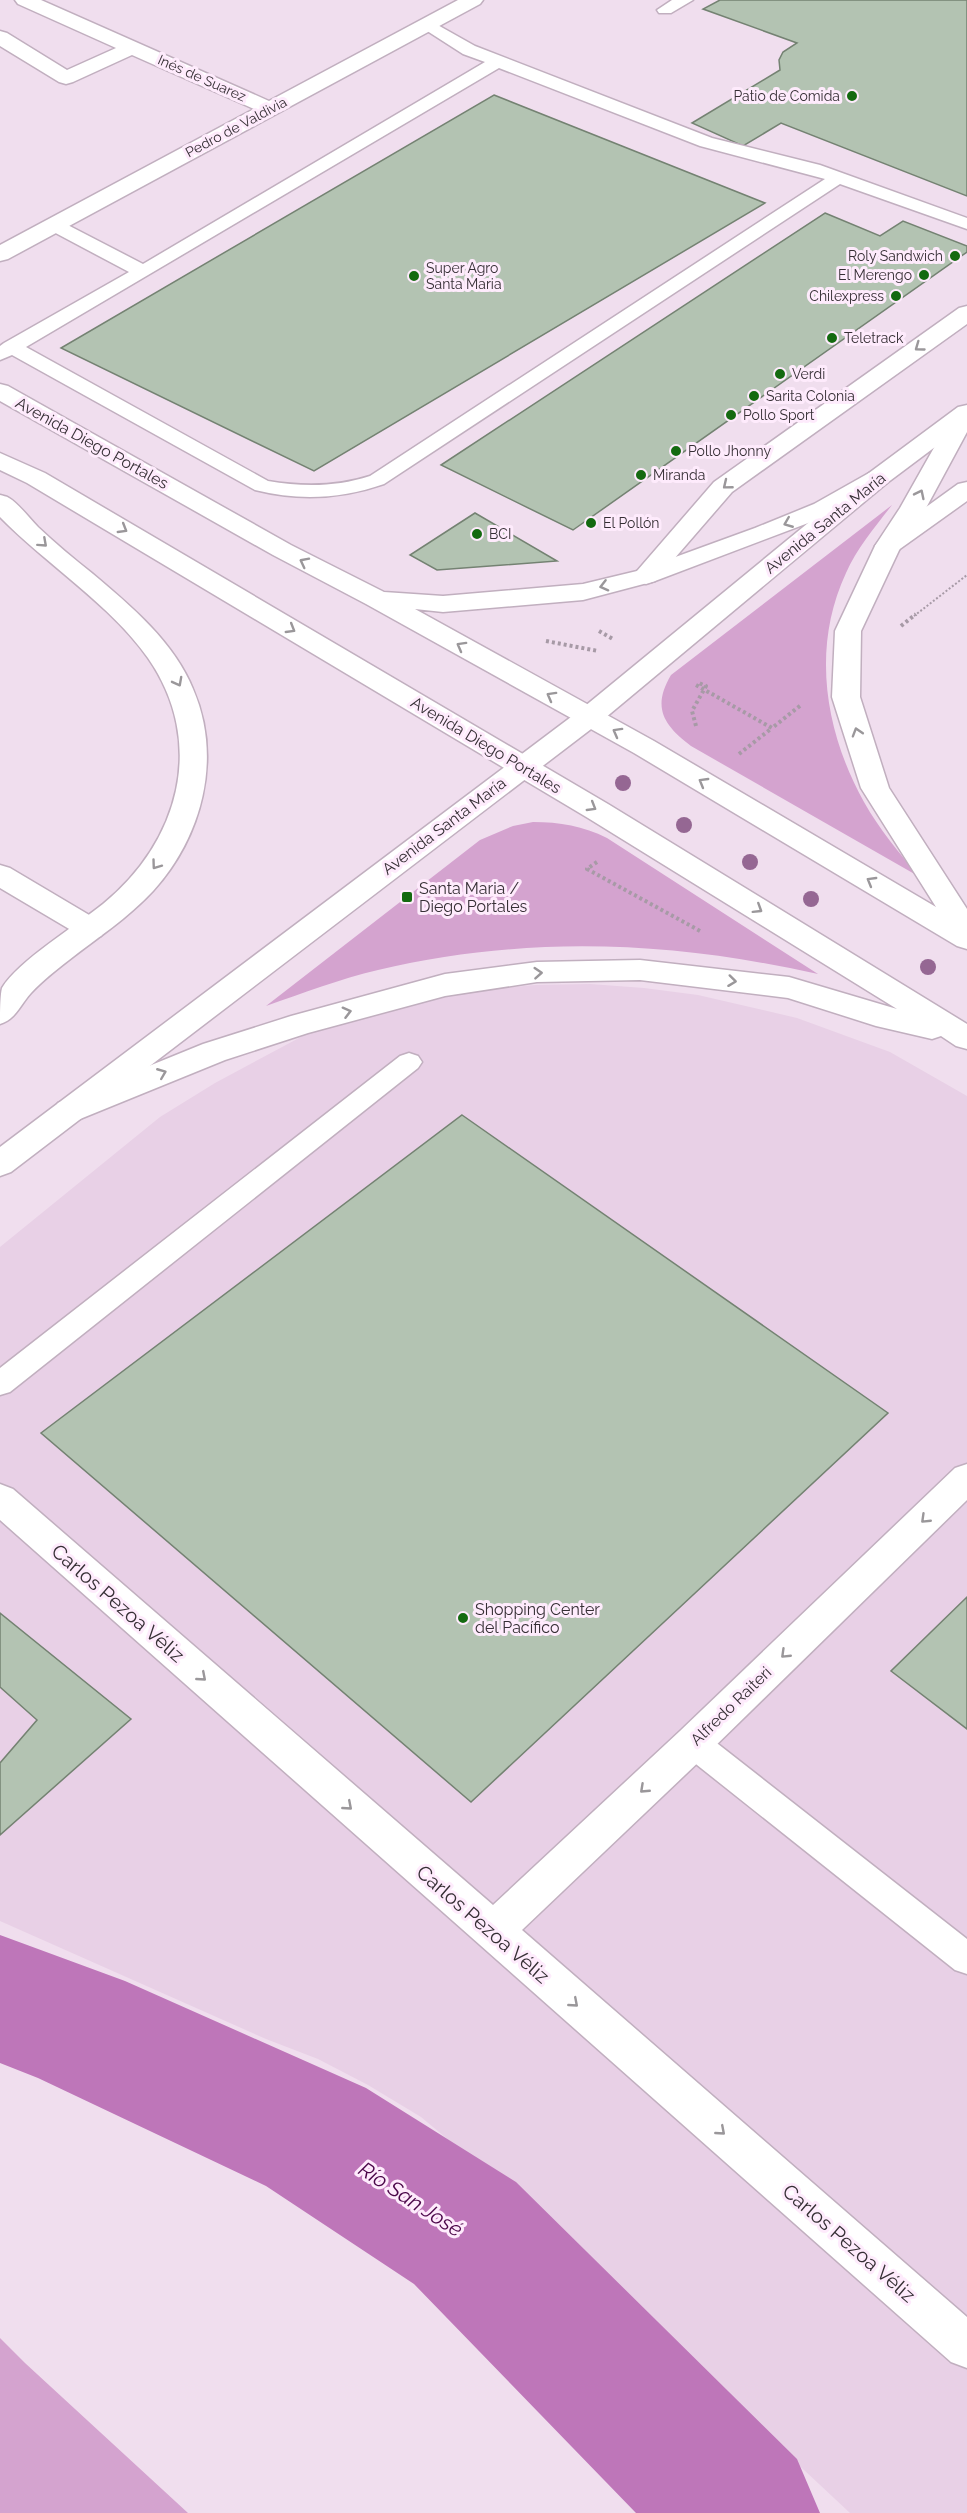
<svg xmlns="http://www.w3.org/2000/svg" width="967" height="2513" viewBox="0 0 967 2513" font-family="Raleway,sans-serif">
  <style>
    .built { fill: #e8d0e6 }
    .green { fill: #d4a3cf }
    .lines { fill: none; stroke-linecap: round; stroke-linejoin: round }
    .river { fill: #be76b9; fill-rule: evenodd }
    .building { fill: #b3c3b2; stroke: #748272; stroke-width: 1.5 }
    .service-casing { stroke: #c1afbf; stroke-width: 3 }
    .minor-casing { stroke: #c1afbf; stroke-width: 3 }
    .secondary-casing { stroke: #c1afbf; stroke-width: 3 }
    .primary-casing { stroke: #c1afbf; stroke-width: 3 }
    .path-far1 { stroke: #a79aa6; stroke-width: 2; stroke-dasharray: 2 2; stroke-linecap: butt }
    .path { stroke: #a79aa6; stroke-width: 4; stroke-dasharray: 3 3; stroke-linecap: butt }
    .service { fill: #fff; fill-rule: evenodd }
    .minor { fill: #fff; fill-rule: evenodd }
    .secondary { fill: #fff; fill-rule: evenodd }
    .primary { fill: #fff; fill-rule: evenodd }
    .tree { fill: #956793 }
    .oneway { stroke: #9a979a }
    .poi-dot { fill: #146a10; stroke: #feebfc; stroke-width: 2 }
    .labels { text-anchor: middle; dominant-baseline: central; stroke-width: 6; stroke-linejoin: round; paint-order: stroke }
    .far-street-label { font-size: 14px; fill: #362f35; stroke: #feebfc }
    .far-poi-label { font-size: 14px; fill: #362f35; stroke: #feebfc; text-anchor: start }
    .street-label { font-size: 16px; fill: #362f35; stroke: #feebfc }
    .poi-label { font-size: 16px; fill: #362f35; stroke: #feebfc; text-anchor: start }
    .near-street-label { font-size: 20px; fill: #362f35; stroke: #feebfc }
    .near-water-label { font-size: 21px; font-style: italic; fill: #4b0649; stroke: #feebfc }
  </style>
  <rect width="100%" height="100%" fill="#f0deee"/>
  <path class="built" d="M590,984L644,988L698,995L797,1018L890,1052L967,1096V2513H850L469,2157L421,2117L368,2085L318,2059L266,2039L0,1921V1247L160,1117L215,1083L314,1030L421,1001L481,990L535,985Z"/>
  <path class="green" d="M892,505C875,527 857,548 846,573C811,648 825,732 864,802C879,829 899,852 918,876L691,746C663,725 652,707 671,675Z
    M533,822C560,822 583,826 607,838L818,974C670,941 526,935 378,970C340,979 303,993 266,1006L480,840L513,826Z
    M0,2338L25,2363L188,2513H0Z"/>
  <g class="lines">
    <path class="river" d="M0,1935L125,1981L366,2088L516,2182L797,2459L820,2513H636L414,2284L266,2186L38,2078L0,2063Z"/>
  </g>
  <path class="building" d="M720,0H967V196L781,123L743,146L692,123L780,70L779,60L783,52L797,43L703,9Z
    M494,95L765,203L314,471L61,348Z
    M825,213L880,236L903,221L967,246V252L573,530L441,465Z
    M475,513L557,561L437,570L410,555Z
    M462,1115L888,1413L471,1802L41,1433Z
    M967,1597V1729L891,1671Z
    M0,1613L131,1719L0,1835V1763L37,1720L0,1687Z"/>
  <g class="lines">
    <defs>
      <path id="service" d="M672,0H693L671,13H659L657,10Z
        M427,19L475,46L712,138L820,165L967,218V229L840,184L384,484C341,499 299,501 255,490L12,355L0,360V346L4,343L129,272L48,229L45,225L48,221H60L143,264L485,62L463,54L421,27L419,24ZM499,68L700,146L825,179L370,476C336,487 303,487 268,481L26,347Z
        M409,1053L418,1056L422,1062L418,1068L10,1392L0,1395V1368L400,1056Z
        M693,1729L704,1733L967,1939V1974L955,1970L682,1753L677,1743L682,1733Z"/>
      <path id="minor" d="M15,0H41L269,101L458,0H483L480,4L8,259L0,261V245L254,109L132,55L73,82L66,84L59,82L0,46V31L7,33L67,70L116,48L18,4Z
        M967,306V324L732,492L655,581L646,584L637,581L633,576L637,571L714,482L959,308Z
        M967,482V501L897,551L888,554L879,551L875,546L879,541L958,484Z
        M0,865L10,868L101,922L106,929L101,936L91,939L81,936L0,888Z
        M967,1464V1500L706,1755L522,1930L967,2317V2368L951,2362L0,1520V1484L13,1489L493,1905L680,1731L955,1468Z"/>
      <path id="secondary" d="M967,405V423L887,483L599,723L11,1172L0,1176V1147L579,711L869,473L958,407Z"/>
      <path id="primary" d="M0,384L8,386L291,545L384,592L443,596L583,584L637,571L755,528L814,504L869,473L878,471L887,473L890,478L887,483L832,514L655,581L583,600L443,612L415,609L654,741L936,907L861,788L832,697L835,631L875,546L900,508L953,414L956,409L967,407V432L926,508L901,546L861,631L860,697L889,788L967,909V949L957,946L634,753L366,604L273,555L0,401Z
        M0,453L45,473L608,804L967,1024V1049L956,1046L941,1036L932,1039L876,1026L788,998L640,980L537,982L445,996L308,1033L225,1060L80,1119L69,1122L58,1119L53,1111L58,1103L203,1044L291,1016L445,974L537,962L640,960L789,977L897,1009L588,818L27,483L0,470Z
        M0,495C3,496 6,496 9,498C19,504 29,518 38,527C55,543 74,559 93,574C131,606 174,642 193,689C223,758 202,837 153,891C128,918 97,938 69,960C56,970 42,981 31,993C20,1005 16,1019 0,1024C0,1014 0,996 2,988C18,961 77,925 103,904C179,842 207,743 148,658C111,605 46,564 0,517Z"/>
    </defs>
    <use href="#service" class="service-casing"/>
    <use href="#minor" class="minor-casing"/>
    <use href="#secondary" class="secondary-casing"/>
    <use href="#primary" class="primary-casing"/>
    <path class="path-far1" d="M914,616L967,575"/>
    <path class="path" d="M901,626L916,614
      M599,631L613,639
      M546,641L598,651
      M696,685L772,728L801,705
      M696,726L692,711L706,686L699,683
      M739,754L772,728
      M597,862L587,869L702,932"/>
    <use href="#service" class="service"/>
    <use href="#minor" class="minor"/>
    <use href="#secondary" class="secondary"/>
    <use href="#primary" class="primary"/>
  </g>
  <g class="tree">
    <circle cx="623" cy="783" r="8"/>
    <circle cx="684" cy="825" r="8"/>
    <circle cx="750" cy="862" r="8"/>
    <circle cx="811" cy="899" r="8"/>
    <circle cx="928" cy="967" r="8"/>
  </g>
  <defs><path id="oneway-chevron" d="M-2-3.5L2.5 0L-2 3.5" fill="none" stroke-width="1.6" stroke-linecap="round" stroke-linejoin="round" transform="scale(1.5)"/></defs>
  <g class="oneway">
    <use href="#oneway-chevron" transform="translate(919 347) rotate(144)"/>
    <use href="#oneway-chevron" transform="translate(727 485) rotate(141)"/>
    <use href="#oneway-chevron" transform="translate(920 494) rotate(-64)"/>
    <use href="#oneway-chevron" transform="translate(788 523) rotate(158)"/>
    <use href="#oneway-chevron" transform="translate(123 529) rotate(31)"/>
    <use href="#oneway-chevron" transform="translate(43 543) rotate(42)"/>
    <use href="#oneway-chevron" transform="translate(304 562) rotate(-153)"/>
    <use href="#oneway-chevron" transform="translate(604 586) rotate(166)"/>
    <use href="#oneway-chevron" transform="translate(291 629) rotate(31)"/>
    <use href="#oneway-chevron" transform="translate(461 646) rotate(-151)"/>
    <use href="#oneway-chevron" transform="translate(178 682) rotate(62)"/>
    <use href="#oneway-chevron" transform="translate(551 696) rotate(-151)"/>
    <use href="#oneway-chevron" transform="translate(617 732) rotate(-151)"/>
    <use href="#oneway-chevron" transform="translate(857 732) rotate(-107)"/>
    <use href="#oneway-chevron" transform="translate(703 782) rotate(-150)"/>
    <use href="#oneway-chevron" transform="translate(592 807) rotate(31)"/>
    <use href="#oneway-chevron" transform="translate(156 865) rotate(126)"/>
    <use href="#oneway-chevron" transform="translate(871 881) rotate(-150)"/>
    <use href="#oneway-chevron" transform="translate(758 909) rotate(32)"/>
    <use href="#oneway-chevron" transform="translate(538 973) rotate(-4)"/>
    <use href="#oneway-chevron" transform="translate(732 981) rotate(7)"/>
    <use href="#oneway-chevron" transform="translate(347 1012) rotate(-15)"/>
    <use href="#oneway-chevron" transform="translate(162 1073) rotate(-22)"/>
    <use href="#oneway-chevron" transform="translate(925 1519) rotate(136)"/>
    <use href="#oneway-chevron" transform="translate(785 1654) rotate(136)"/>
    <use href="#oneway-chevron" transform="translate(202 1677) rotate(41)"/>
    <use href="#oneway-chevron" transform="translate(644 1789) rotate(137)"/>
    <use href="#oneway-chevron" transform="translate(348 1806) rotate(41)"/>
    <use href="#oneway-chevron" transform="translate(574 2003) rotate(41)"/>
    <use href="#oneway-chevron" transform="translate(721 2131) rotate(41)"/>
  </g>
  <g class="poi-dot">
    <circle cx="852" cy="96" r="6"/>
    <circle cx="955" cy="256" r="6"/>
    <circle cx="924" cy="275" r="6"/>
    <circle cx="414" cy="276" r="6"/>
    <circle cx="896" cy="296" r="6"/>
    <circle cx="832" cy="338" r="6"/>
    <circle cx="780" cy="374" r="6"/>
    <circle cx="754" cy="396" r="6"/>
    <circle cx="731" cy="415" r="6"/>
    <circle cx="676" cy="451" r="6"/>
    <circle cx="641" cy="475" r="6"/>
    <circle cx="591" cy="523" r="6"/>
    <circle cx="477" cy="534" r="6"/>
    <rect x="401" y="891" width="12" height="12" rx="3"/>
    <circle cx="463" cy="1618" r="6"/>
  </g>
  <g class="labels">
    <g class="far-street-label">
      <text transform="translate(202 78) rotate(24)">Inés de Suarez</text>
      <text transform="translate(236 127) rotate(-28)">Pedro de Valdivia</text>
    </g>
    <g class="far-poi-label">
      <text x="840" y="96" text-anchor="end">Patio de Comida</text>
      <text x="943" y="256" text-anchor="end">Roly Sandwich</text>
      <text x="426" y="268">Super Agro<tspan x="426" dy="16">Santa Maria</tspan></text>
      <text x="912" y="275" text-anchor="end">El Merengo</text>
      <text x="884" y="296" text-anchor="end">Chilexpress</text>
      <text x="844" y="338">Teletrack</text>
      <text x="792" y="374">Verdi</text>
      <text x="766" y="396">Sarita Colonia</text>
      <text x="743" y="415">Pollo Sport</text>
      <text x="688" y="451">Pollo Jhonny</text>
      <text x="653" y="475">Miranda</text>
      <text x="603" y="523">El Pollón</text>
      <text x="489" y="534">BCI</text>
    </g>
    <g class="street-label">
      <text transform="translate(92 443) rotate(29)">Avenida Diego Portales</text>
      <text transform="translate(825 523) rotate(-39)">Avenida Santa María</text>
      <text transform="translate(486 745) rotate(31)">Avenida Diego Portales</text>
      <text transform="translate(444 826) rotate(-37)">Avenida Santa María</text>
      <text transform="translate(731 1706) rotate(-44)">Alfredo Raiteri</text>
    </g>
    <g class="poi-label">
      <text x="419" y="888">Santa Maria /<tspan x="419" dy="18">Diego Portales</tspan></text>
      <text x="475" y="1609">Shopping Center<tspan x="475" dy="18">del Pacífico</tspan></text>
    </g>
    <g class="near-street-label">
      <text transform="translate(118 1603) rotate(41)">Carlos Pezoa Véliz</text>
      <text transform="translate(483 1924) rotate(41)">Carlos Pezoa Véliz</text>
      <text transform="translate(849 2243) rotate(41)">Carlos Pezoa Véliz</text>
    </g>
    <g class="near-water-label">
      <text transform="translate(411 2199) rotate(33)">Río San José</text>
    </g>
  </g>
</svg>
